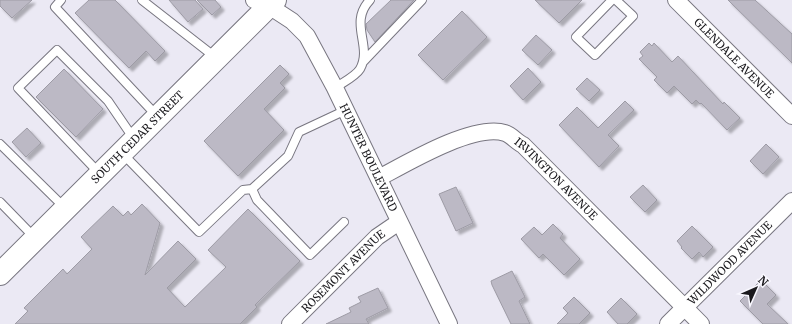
<svg xmlns="http://www.w3.org/2000/svg" width="792" height="324" viewBox="0 0 792 324" font-family="Merriweather,serif">
  <style>
    .building { fill: #bcb9c5; stroke: #9d9ba5; filter: url(#shadow) }
    .lines { fill: none; stroke-linecap: round; stroke-linejoin: round }
    .lane-casing { stroke: #787680; stroke-width: 10 }
    .street-casing { stroke: #787680; stroke-width: 18 }
    .primary-casing { stroke: #787680; stroke-width: 24 }
    .lane { stroke: #fff; stroke-width: 8 }
    .street { stroke: #fff; stroke-width: 16 }
    .primary { stroke: #fff; stroke-width: 22 }
    .labels { text-anchor: middle; dominant-baseline: central; stroke-width: 3; stroke-linejoin: round; paint-order: stroke }
    .street-label { font-size: 11px; fill: #1a191d; stroke: #f8f7fe }
  </style>
  <defs>
    <filter id="shadow"><feDropShadow dx="3.5" dy="3.5" stdDeviation="1" flood-color="#0004"/></filter>
  </defs>
  <rect width="100%" height="100%" fill="#ebe9f4"/>
  <path class="building" d="M0,0H32L12,18L0,6Z
    M89,0H115L165,51L155,61L146,51L129,68L75,13Z
    M169,0H195L203,9L188,22Z
    M197,0H215L221,7L212,15Z
    M391,0H414L375,42L367,30L366,24Z
    M535,0H582L559,23Z
    M728,0H755L792,34V63Z
    M462,11L487,37L443,80L418,55Z
    M536,35L552,50L538,65L522,50Z
    M649,43L652,46L654,43L672,62L678,56L723,104L724,102L740,118L727,130L701,103L700,104L696,100L692,104L674,86L667,93L654,80L657,77L639,59L643,56L640,52Z
    M280,65L289,74L280,83L285,88L264,109L284,130L238,176L204,141Z
    M528,68L541,82L523,100L510,86Z
    M64,69L103,109L76,137L36,97Z
    M587,78L600,90L589,101L576,89Z
    M625,101L634,110L608,135L619,146L599,167L559,125L577,107L598,128Z
    M27,128L41,143L26,157L12,142Z
    M766,144L779,157L763,174L750,161Z
    M643,185L657,200L645,212L630,197Z
    M456,187L473,223L456,231L439,194Z
    M142,204L160,223L145,275L178,241L196,259L167,288L185,307L226,267L208,250L248,209L300,261L255,305L257,307L240,324H15L28,311L24,308L63,269L67,274L92,249L81,237L113,206L123,216L128,211L131,215Z
    M553,224L563,234L560,238L580,259L564,275L543,254L539,258L521,239L534,227L542,235Z
    M692,226L713,247L703,257L699,252L692,259L681,248L682,247L677,241Z
    M512,271L525,297L519,301L530,324H511L492,285L491,281Z
    M761,280L776,295L767,304L788,324H763L740,301Z
    M378,288L388,308L366,319L369,324H326L351,312L349,308L361,302L358,297Z
    M574,297L590,313L579,324H557L568,313L563,308Z
    M621,298L637,314L627,324H618L607,312Z"/>
  <g class="lines">
    <defs>
      <path id="lane" d="M61,0L55,7L157,116
        M142,0L215,57
        M612,0L576,37L595,55L633,16L616,0
        M363,62L422,0
        M335,88C342,83 356,76 360,69C373,46 348,23 370,0
        M0,144L65,208
        M122,153L199,232L243,190L252,189L288,156L299,132L346,110
        M100,174L18,88L57,50L108,101L134,139
        M252,189L257,200L310,255L344,222
        M0,202L35,238"/>
      <g id="street">
        <path id="s1" d="M254,0L269,6L292,21L307,36L335,88L449,324"/>
        <path id="s2" d="M676,0L792,116"/>
        <path id="s3" d="M379,178C407,163 474,123 505,133C511,135 517,142 523,145L701,324"/>
        <path id="s4" d="M290,324L377,237L399,222"/>
        <path id="s5" d="M668,324L792,201"/>
      </g>
      <g id="primary">
        <path id="s6" d="M0,274L275,0"/>
      </g>
    </defs>
    <use href="#lane" class="lane-casing"/>
    <use href="#street" class="street-casing"/>
    <use href="#primary" class="primary-casing"/>
    <use href="#lane" class="lane"/>
    <use href="#street" class="street"/>
    <use href="#primary" class="primary"/>
  </g>
  <g class="labels">
    <g class="street-label">
      <text stroke="none"><textPath href="#s2" startOffset="82">GLENDALE AVENUE</textPath></text>
      <text stroke="none"><textPath href="#s6" startOffset="194">SOUTH CEDAR STREET</textPath></text>
      <text stroke="none"><textPath href="#s1" startOffset="201">HUNTER BOULEVARD</textPath></text>
      <text stroke="none"><textPath href="#s3" startOffset="205">IRVINGTON AVENUE</textPath></text>
      <text stroke="none"><textPath href="#s5" startOffset="87">WILDWOOD AVENUE</textPath></text>
      <text stroke="none"><textPath href="#s4" startOffset="75">ROSEMONT AVENUE</textPath></text>
    </g>
  </g>
  <g transform="translate(756 288) rotate(45)" stroke="#f8f7fe" stroke-width="3" paint-order="stroke">
  <path d="M0-3L7 15L0 10L-7 15Z" fill="#1a191d"/>
  <text y="-6" font-size="11" font-weight="bold" text-anchor="middle" fill="#1a191d">N</text>
  </g>
</svg>
